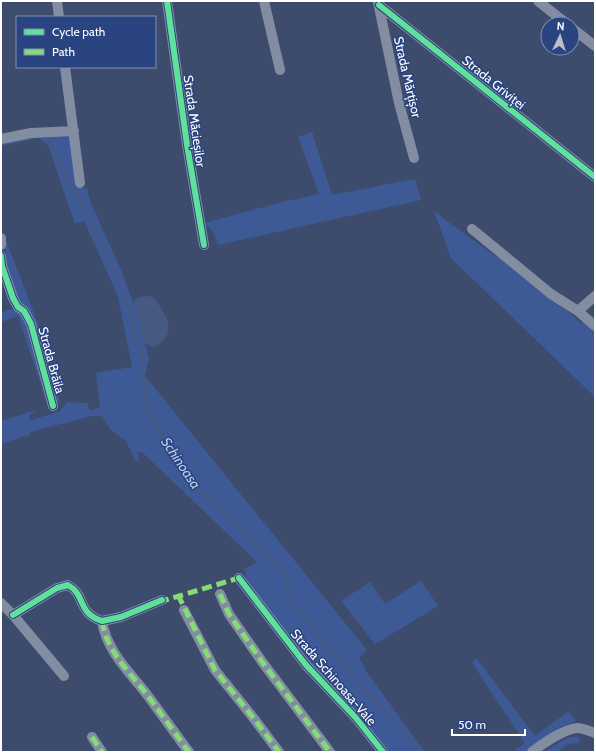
<svg xmlns="http://www.w3.org/2000/svg" width="596" height="753" viewBox="0 0 596 753" font-family="Cabin,sans-serif">
  <style>
    .green { fill: #3e5a96 }
    .water { fill: #455983 }
    .lines { fill: none; stroke-linecap: round; stroke-linejoin: round }
    .stream { stroke: #455983; stroke-width: 3 }
    .minor { stroke: #838da2; stroke-width: 10 }
    .quiet { stroke: #86db77; stroke-width: 5; stroke-dasharray: 10 5; stroke-linecap: butt }
    .cycleway-casing { stroke: #294480; stroke-width: 8 }
    .cycleway { stroke: #60e19b; stroke-width: 6 }
    .labels { text-anchor: middle; dominant-baseline: central; stroke-width: 3; stroke-linejoin: round; paint-order: stroke }
    .street-label { font-size: 13px; fill: #fff; stroke: #294480 }
    .water-label { font-size: 14px; font-style: italic; fill: #bccced; stroke: #294480 }
  </style>
  <rect width="100%" height="100%" fill="#3d4c6c"/>
  <path class="green" d="M312,132L332,195L415,179L421,200L218,245L214,233L205,223L278,203L319,194L298,137Z
    M59,134L70,137L78,188H87L90,201L121,270L133,302L149,358L145,376L367,650L359,658L368,674L425,752H388L312,665L247,581L244,569L257,562L143,453L137,451L139,460L136,462L126,441L110,429L102,416H92L30,432L29,435L1,444V421L36,410L29,416V421L60,411L67,402L87,403L90,410L100,408L96,373L132,367L118,296L84,221L75,224L48,145L39,138L1,146V142L27,136Z
    M434,211C472,241 513,266 550,297C560,305 571,313 580,323L584,322L595,334V397L451,258Z
    M5,238L39,326L60,402H56L6,266Z
    M8,310C13,310 18,310 22,314C30,322 44,390 48,406L18,316L1,322V313Z
    M421,581L438,606L375,644L341,601L370,582L385,604Z
    M477,659L535,736L569,711L576,721L559,728L525,752H513L525,743C508,716 489,690 472,662Z
    M578,736L580,743L569,744L557,752H544L567,738Z"/>
  <path class="water" d="M152,296C159,304 165,313 168,323C171,334 162,345 153,347L145,343L133,302L140,297Z"/>
  <g class="lines">
    <path class="stream" d="M48,137L125,294L133,331L143,357L144,387L152,419L192,484L263,551L288,577L286,594L351,675L406,732L419,752"/>
    <path class="minor" d="M57,1L59,17
      M167,1L187,145L204,245
      M264,1L280,70
      M538,1L567,24
      M378,2L399,103L414,158
      M379,5L595,177
      M572,28L595,46
      M65,67L80,183
      M1,139L31,133L74,131
      M472,229L551,294L578,311L595,326
      M1,238V245
      M1,256L2,266L13,298L18,307L24,311L31,324L53,406
      M578,311L595,296
      M239,578L306,665L356,718L383,752
      M220,594L229,614L263,663L330,752
      M1,603L13,615L64,676
      M184,610L215,670L255,720L279,752
      M13,615L57,588L68,585C87,596 76,612 102,621L121,617L162,600
      M102,621C106,649 128,671 145,692C160,712 174,732 189,752
      M92,737L102,752
      M532,752C542,744 564,729 577,728C583,728 589,731 595,733"/>
    <path class="quiet" d="M220,594L229,614L263,663L330,752
      M178,595L215,670L255,720L279,752
      M159,602L239,578L241,581
      M102,621C106,649 128,671 145,692C160,712 174,732 189,752
      M92,737L102,752"/>
    <defs>
      <path id="cycleway" d="M167,1L187,145L204,245
        M379,5L595,177
        M1,256L2,266L13,298L18,307L24,311L31,324L53,406
        M239,578L306,665L356,718L383,752
        M13,615L57,588L68,585C87,596 76,612 102,621L121,617L162,600"/>
    </defs>
    <use href="#cycleway" class="cycleway-casing"/>
    <use href="#cycleway" class="cycleway"/>
  </g>
  <g class="labels">
    <g class="street-label">
      <text transform="translate(408 77) rotate(77)">Strada Mărțișor</text>
      <text transform="translate(494 82) rotate(39)">Strada Griviței</text>
      <text transform="translate(195 121) rotate(82)">Strada Măcieșilor</text>
      <text transform="translate(52 360) rotate(75)">Strada Brăila</text>
      <text transform="translate(334 677) rotate(49)">Strada Schinoasa-Vale</text>
    </g>
    <g class="water-label">
      <text transform="translate(181 463) rotate(56)">Schinoasa</text>
    </g>
  </g>
  <rect width="596" height="753" fill="none" stroke="#ffffff" stroke-width="4"/>
  <rect x="16" y="16" width="140" height="52" fill="#294480" stroke="#7f8fb3"/>
  <rect x="24" y="29" width="20" height="6" fill="#60e19b" stroke="#7f8fb3"/>
  <text x="52" y="36" font-size="12" fill="#ffffff">Cycle path</text>
  <rect x="24" y="49" width="20" height="6" fill="#86db77" stroke="#7f8fb3"/>
  <text x="52" y="56" font-size="12" fill="#ffffff">Path</text>
  <g transform="translate(560 36) rotate(4)"><circle r="19" fill="#294480" stroke="#7f8fb3"/>
  <path d="M0-3L7 15L0 10L-7 15Z" fill="#bbc0cc"/>
  <text y="-6" font-size="11" font-weight="bold" text-anchor="middle" fill="#ffffff">N</text>
  </g>
  <path d="M452 729v6h73v-6" fill="none" stroke="#ffffff" stroke-width="2"/>
  <text x="458" y="729" font-size="12" fill="#ffffff" stroke="#294480" stroke-width="3" paint-order="stroke">50 m</text>
</svg>
